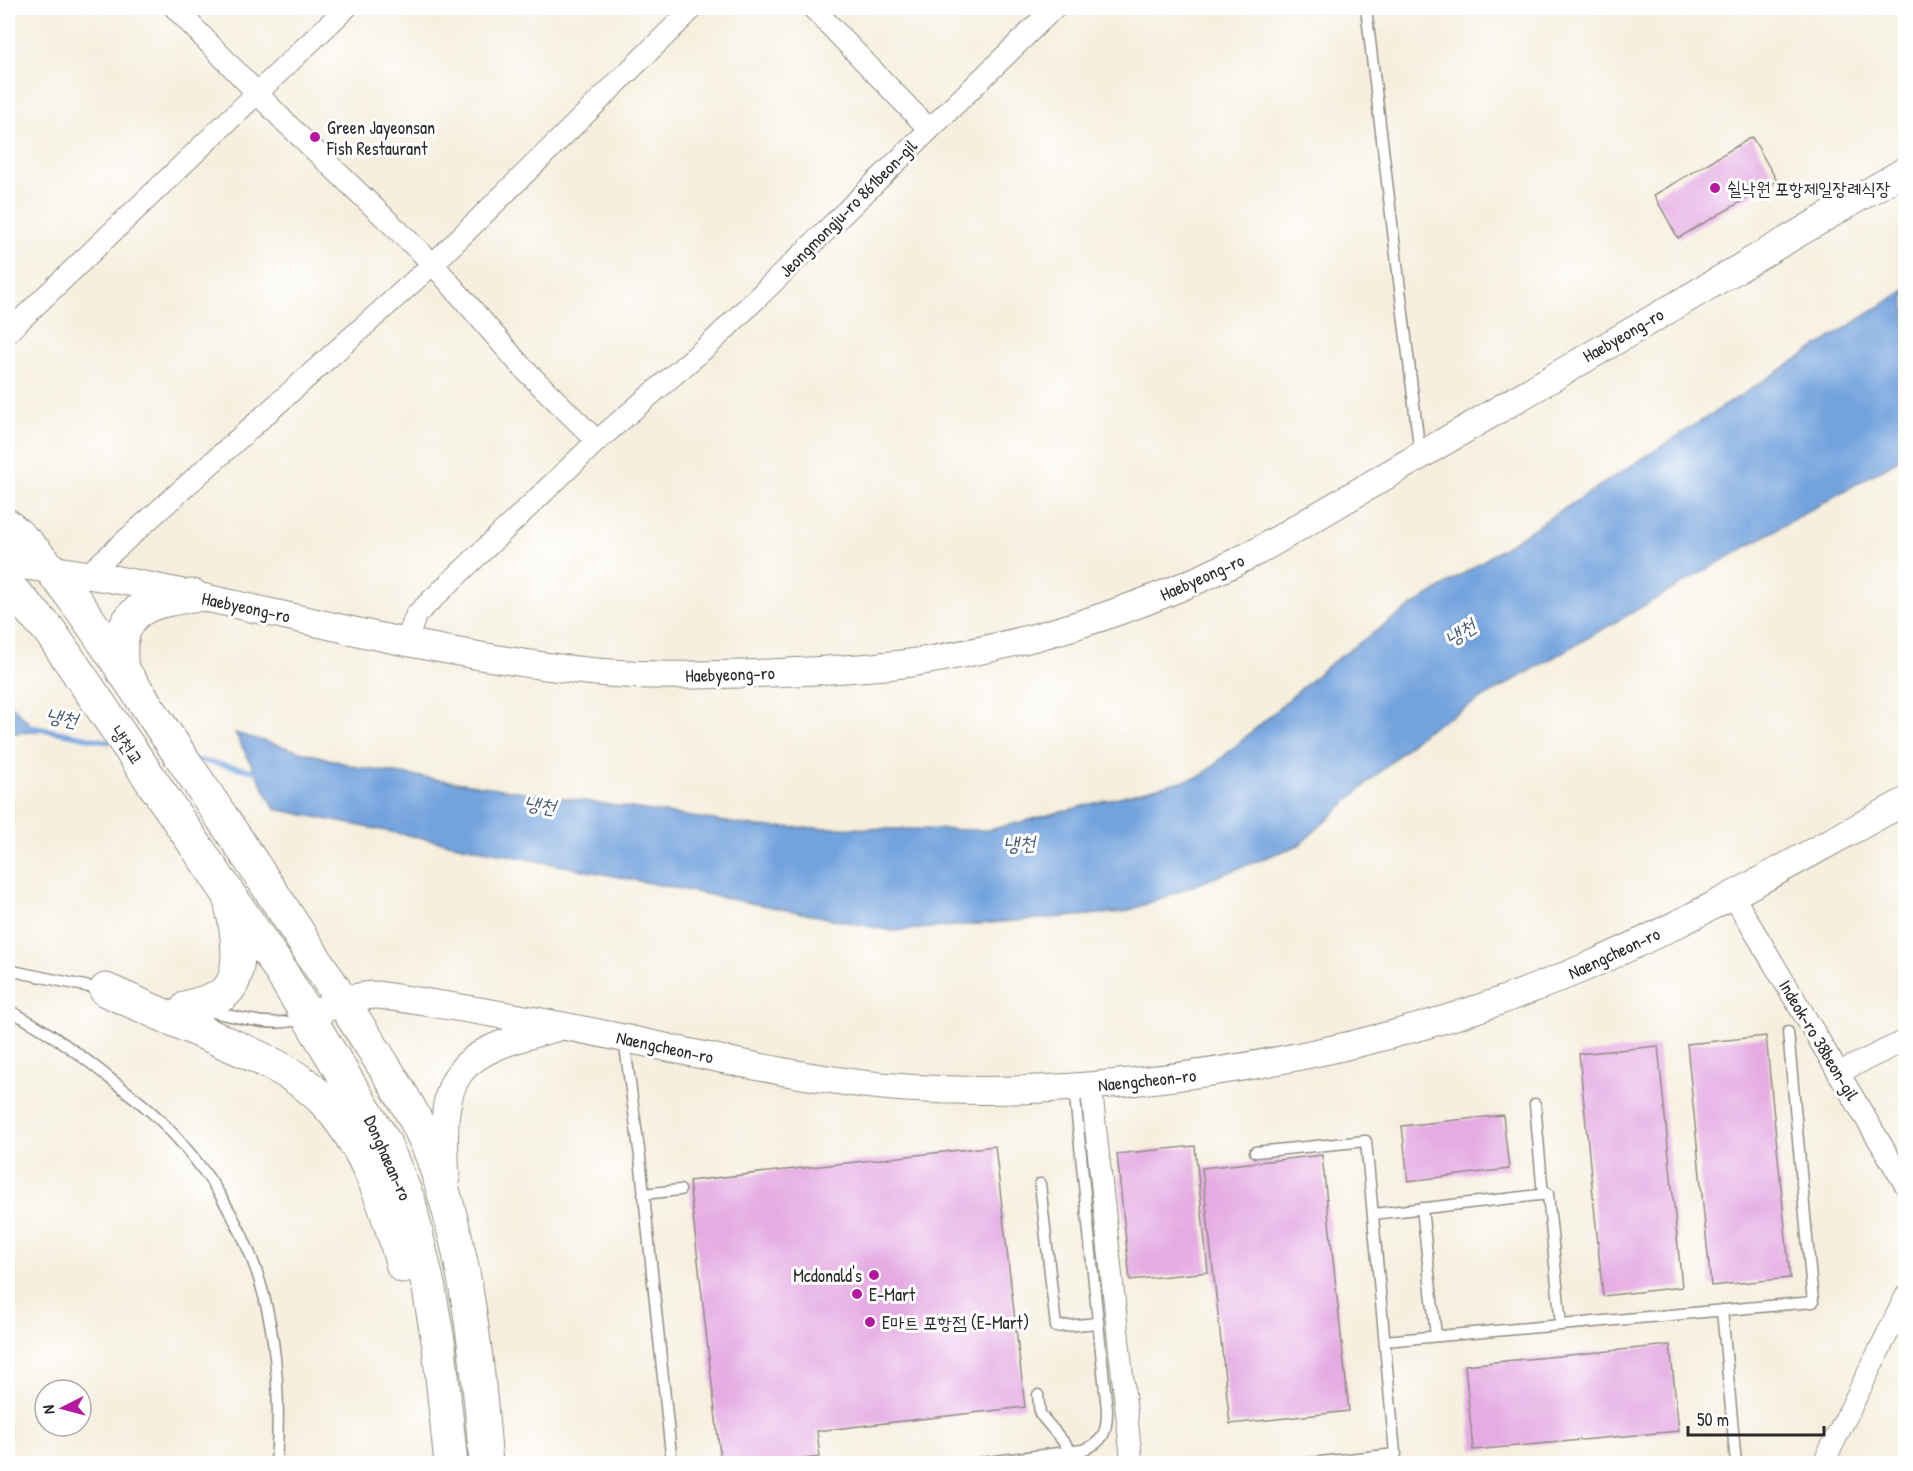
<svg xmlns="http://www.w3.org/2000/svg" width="1913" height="1471" viewBox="0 0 1913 1471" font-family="'Patrick Hand','Poor Story',sans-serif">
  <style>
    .water { fill: #73a3dd; stroke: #4f6784; stroke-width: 1.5 }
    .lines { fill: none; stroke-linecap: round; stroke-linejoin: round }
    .stream { stroke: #73a3dd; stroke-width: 5 }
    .building { fill: #e5ace3 }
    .service-casing { stroke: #908d84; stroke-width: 13 }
    .minor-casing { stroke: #908d84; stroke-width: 23 }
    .tertiary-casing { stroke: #908d84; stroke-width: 29 }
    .primary-casing { stroke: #908d84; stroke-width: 35 }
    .service { stroke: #fff; stroke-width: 10 }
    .minor { stroke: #fff; stroke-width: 21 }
    .tertiary { stroke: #fff; stroke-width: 27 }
    .primary { stroke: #fff; stroke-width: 33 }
    .poi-dot { fill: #b5179e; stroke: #fff; stroke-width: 2 }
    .labels { text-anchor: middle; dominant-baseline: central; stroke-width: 6; stroke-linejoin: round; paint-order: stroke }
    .poi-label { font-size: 18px; fill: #2b2b2b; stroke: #fff; text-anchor: start }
    .street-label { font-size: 18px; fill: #2b2b2b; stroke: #fff }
    .water-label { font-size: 20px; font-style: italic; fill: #485b72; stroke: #fff }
  </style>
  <rect width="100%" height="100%" fill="#fff"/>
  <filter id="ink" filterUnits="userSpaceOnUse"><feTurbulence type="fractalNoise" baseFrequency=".0167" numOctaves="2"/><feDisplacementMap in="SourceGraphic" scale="12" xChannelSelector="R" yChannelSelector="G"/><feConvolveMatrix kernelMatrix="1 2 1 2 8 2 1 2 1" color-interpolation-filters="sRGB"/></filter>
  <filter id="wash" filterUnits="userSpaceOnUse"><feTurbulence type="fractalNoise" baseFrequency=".008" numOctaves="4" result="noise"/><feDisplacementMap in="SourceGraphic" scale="24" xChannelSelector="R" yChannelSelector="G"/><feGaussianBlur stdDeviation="1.35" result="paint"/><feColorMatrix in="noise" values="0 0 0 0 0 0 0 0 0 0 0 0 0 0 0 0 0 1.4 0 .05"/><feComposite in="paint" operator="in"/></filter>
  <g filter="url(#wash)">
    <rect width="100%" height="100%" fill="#f6efde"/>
    <path class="water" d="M1905,290V456L1425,731L1299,845L1125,912L893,931L275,809L235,733L361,768L760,827L989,830L1201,776L1327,666L1397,616Z
      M8,702L38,732L8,733Z"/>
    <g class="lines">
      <path class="stream" d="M27,726L109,742
        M198,760L259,772"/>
    </g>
    <g id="blocks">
      <path class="building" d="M1752,137L1777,181L1678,238L1654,195Z
        M1766,1036L1790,1278L1711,1286L1687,1044Z
        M1658,1046L1682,1287L1603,1296L1579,1054Z
        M1503,1115L1509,1169L1408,1181L1402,1126Z
        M995,1146L1025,1407L817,1431L820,1457L764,1464H721L689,1181Z
        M1195,1146L1208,1272L1130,1280L1117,1154Z
        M1322,1155L1349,1411L1230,1424L1202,1168Z
        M1670,1345L1679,1431L1473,1450L1465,1365Z"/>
    </g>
  </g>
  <g filter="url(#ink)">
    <use href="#blocks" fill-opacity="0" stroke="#908d84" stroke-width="1.5"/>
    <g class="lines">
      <defs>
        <path id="service" d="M1366,8L1420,454
          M8,970L104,990
          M8,1010C46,1029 80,1054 113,1081C130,1094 147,1107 162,1122C259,1221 286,1328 276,1464
          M208,1011C239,1017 273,1029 304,1018
          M624,1039L640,1157L672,1464
          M1535,1104L1543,1195
          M1255,1152L1366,1141L1396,1464
          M1040,1184L1056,1327L1097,1323
          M643,1194L680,1190
          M1422,1208L1436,1336
          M1373,1214L1548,1194L1561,1325
          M1722,1310L1736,1464
          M1385,1341L1813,1302L1788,1032
          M1038,1395L1040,1414L1072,1452
          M972,1464L1082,1450C1104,1443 1107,1432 1107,1410L1074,1087
          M1301,1464L1396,1454"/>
        <path id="minor" d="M175,8L285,122L433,264L522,367L597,441
          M813,8L929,129
          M8,332L346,8
          M87,575L433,264L693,8
          M406,642L416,615L597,441L712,342L1054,8
          M1732,894L1906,1186
          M1838,1073L1906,1040
          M1091,1086L1132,1464
          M1823,1464L1906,1296"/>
        <path id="tertiary" d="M8,564C142,578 273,615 405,642C468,654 532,666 596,672C653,677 711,675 769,673C816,671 864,669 910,663C1032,645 1149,607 1258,551L1906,170
          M309,1016C333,1005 351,995 378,995C460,1007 542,1021 623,1038C717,1058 810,1081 906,1088C980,1093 1056,1090 1130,1082C1287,1066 1441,1030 1586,967C1696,919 1800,858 1906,801
          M446,1178C439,1071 453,1054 556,1028"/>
        <path id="primary" d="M8,526C61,571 98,634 137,691C191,772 246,852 299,934C323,972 348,1010 372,1047C394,1082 417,1117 432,1156C467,1255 478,1359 486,1464
          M8,586L49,630L275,962L383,1140L409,1202L429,1289L439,1347L451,1464
          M122,670C114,614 142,600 193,596
          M106,990C143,1006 179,1022 215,1038C253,1055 296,1071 325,1102C367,1147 387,1208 403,1266
          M188,1007C200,1004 212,1001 223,994C246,978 237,928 231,905"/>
      </defs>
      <use href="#service" class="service-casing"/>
      <use href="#minor" class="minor-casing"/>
      <use href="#tertiary" class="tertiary-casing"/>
      <use href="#primary" class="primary-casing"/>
      <use href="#service" class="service"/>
      <use href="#minor" class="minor"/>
      <use href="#tertiary" class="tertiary"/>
      <use href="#primary" class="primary"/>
    </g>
  </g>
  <g class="poi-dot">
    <circle cx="315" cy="137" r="6"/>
    <circle cx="1715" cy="188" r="6"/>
    <circle cx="874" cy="1275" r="6"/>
    <circle cx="857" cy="1294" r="6"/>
    <circle cx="870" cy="1322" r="6"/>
  </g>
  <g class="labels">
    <g class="poi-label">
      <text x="327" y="127">Green Jayeonsan<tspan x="327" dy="21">Fish Restaurant</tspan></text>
      <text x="1727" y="188">쉴낙원 포항제일장례식장</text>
      <text x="862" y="1275" text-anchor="end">Mcdonald's</text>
      <text x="869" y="1294">E-Mart</text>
      <text x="882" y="1322">E마트 포항점 (E-Mart)</text>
    </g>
    <g class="street-label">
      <text transform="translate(848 208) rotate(-45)">Jeongmongju-ro 861beon-gil</text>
      <text transform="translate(1623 335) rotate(-30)">Haebyeong-ro</text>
      <text transform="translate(1202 577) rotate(-24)">Haebyeong-ro</text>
      <text transform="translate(246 607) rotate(12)">Haebyeong-ro</text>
      <text transform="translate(730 674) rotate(-2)">Haebyeong-ro</text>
      <text transform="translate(127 745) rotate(56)">냉천교</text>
      <text transform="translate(1614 953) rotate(-25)">Naengcheon-ro</text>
      <text transform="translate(1819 1040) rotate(59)">Indeok-ro 38beon-gil</text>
      <text transform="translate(665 1047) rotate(12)">Naengcheon-ro</text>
      <text transform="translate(1147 1080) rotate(-6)">Naengcheon-ro</text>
      <text transform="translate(388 1158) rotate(66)">Donghaean-ro</text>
    </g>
    <g class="water-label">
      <text transform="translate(1460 632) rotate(-33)">냉천</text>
      <text transform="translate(62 717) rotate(11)">냉천</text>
      <text transform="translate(540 804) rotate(9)">냉천</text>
      <text transform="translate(1019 843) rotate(-3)">냉천</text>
    </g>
  </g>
  <rect width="1913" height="1471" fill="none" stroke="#fff" stroke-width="30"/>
  <g transform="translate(63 1408) rotate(264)"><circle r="28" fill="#ffffff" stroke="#aaaaaa" stroke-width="1.5"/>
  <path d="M0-4.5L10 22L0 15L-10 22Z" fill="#b5179e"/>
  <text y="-9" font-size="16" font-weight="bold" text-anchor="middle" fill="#2b2b2b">N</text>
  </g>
  <path d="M1688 1426v9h136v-9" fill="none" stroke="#2b2b2b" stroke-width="3"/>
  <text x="1697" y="1426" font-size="18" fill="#2b2b2b" stroke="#ffffff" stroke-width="4.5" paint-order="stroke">50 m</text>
</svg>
